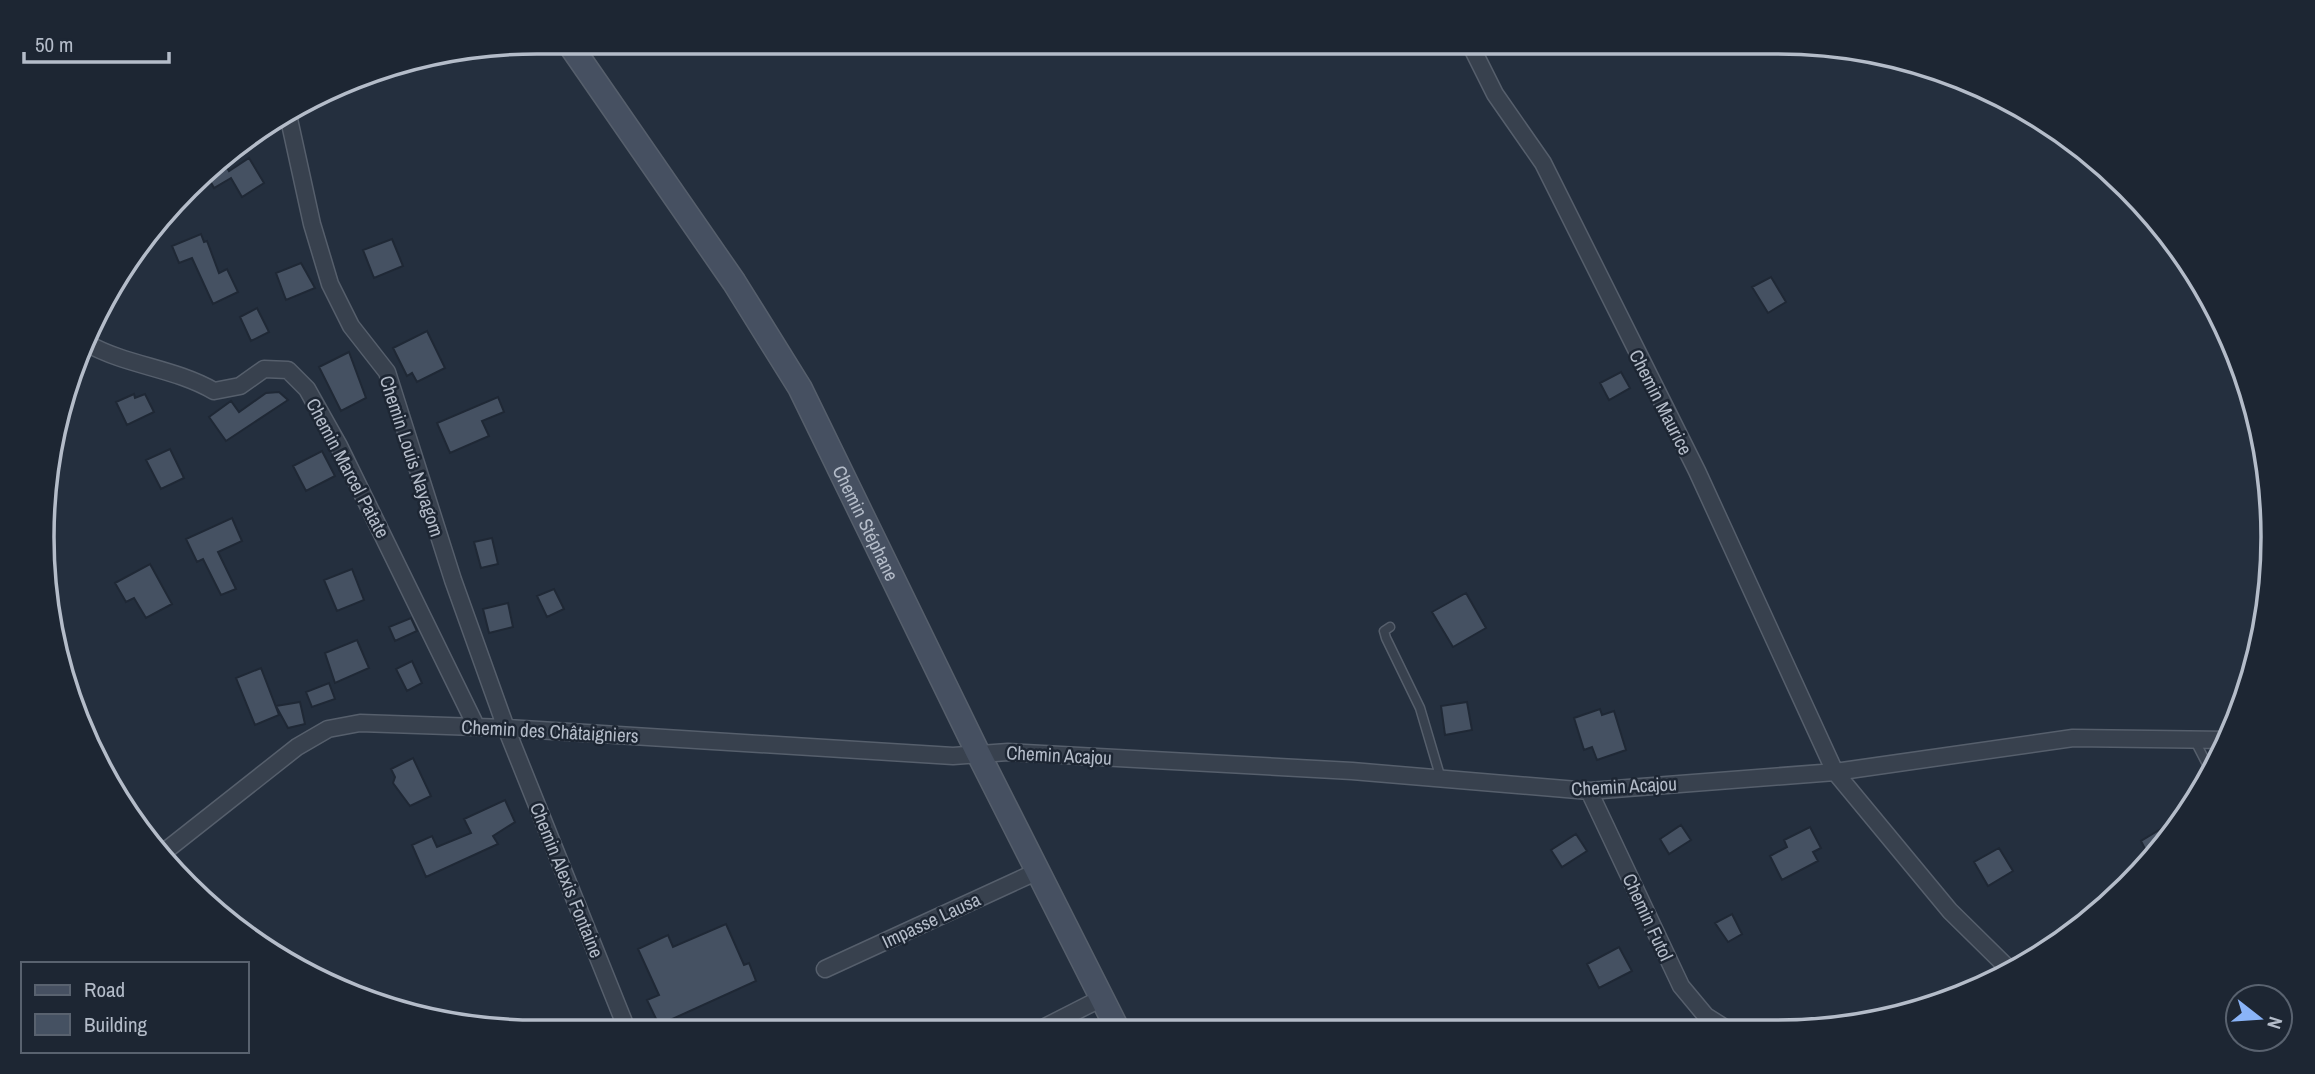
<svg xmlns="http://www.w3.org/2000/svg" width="2315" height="1074" viewBox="0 0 2315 1074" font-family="'Archivo Narrow',sans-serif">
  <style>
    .building { fill: #455162; stroke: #1f2835; stroke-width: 2 }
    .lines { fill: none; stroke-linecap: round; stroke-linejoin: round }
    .service-casing { stroke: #565f6c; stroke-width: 11 }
    .minor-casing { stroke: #565f6c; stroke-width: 19 }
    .secondary-casing { stroke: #565f6c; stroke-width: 26 }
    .service { stroke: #38414e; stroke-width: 8 }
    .minor { stroke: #38414e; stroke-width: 16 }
    .secondary { stroke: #465061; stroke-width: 23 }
    .labels { text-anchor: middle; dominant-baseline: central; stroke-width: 5; stroke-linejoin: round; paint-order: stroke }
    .street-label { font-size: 19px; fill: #b4bcc9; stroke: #1d2633 }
    .rim { fill: none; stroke: #b4bcc9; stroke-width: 3.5 }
  </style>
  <rect width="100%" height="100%" fill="#242f3e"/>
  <path class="building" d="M221,157L229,171L249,158L264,183L242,197L231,178L214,188L205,172Z
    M201,234L204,242L207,241L219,273L227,269L238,292L213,304L192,258L179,263L172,246Z
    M392,239L403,266L374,278L363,250Z
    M301,263L315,288L286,300L276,273Z
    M1771,277L1786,302L1768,313L1752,287Z
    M257,308L269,332L251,341L240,317Z
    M427,331L445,368L417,382L412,373L407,376L393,348Z
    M349,352L366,398L341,411L319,367Z
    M1621,372L1630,388L1609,400L1600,383Z
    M279,392L288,400L226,441L209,417L231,401L239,412L266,393Z
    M134,394L135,398L145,394L154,412L127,425L116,402Z
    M498,397L504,412L482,421L489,436L450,453L437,423Z
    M170,449L184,478L161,489L146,460Z
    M322,451L335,476L306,491L293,466Z
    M232,518L242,541L218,552L236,589L221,595L203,559L197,562L186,539Z
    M492,538L498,564L481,568L474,542Z
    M150,564L172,604L146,618L134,598L126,602L115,583Z
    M352,569L364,600L337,611L324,580Z
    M554,589L564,609L547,617L537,596Z
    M1466,593L1486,628L1453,647L1432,612Z
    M508,603L513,627L489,633L483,609Z
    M411,618L417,631L395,641L389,627Z
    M357,640L369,668L335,683L325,653Z
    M412,661L422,683L407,691L396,669Z
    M261,668L279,715L255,725L236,678Z
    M329,683L335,699L312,707L306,692Z
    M300,702L305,724L288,728L276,706Z
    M1467,702L1472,730L1445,735L1441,706Z
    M1600,709L1602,715L1614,711L1626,750L1597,760L1592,747L1584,750L1574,718Z
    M413,758L431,796L410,806L393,783L395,777L391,769Z
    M505,800L515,822L493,836L498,844L426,877L412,845L432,836L437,847L471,833L464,819Z
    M1681,825L1691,840L1669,854L1660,839Z
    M1810,827L1821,848L1813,852L1818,861L1782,880L1770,856L1787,847L1784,840Z
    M2164,827L2171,838L2150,859L2141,841Z
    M1576,834L1587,851L1562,867L1551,850Z
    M1999,848L2013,871L1988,886L1974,862Z
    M1732,914L1742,934L1728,942L1715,923Z
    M726,924L744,965L749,963L756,981L659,1025L647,1000L659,995L638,949L668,935L673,947Z
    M1619,947L1632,971L1599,988L1587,964Z"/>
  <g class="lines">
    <defs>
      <path id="service" d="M1390,627L1384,631L1386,638L1420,708L1441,779
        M2194,739L2210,770"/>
      <path id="minor" d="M1469,42L1495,94L1543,163L1697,471L1835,772L1950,911L2010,970
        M287,110L312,224L330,284L351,326L387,372L453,580L506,728L628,1032
        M88,344C128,366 174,368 214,391L240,386L264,369L288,370L307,389L339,446L476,726
        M1589,791L1681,986L1706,1016L1725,1028
        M164,852L297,747L328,729L360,723L506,728L953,756L1008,752L1352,771L1589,791L1835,772L2073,738L2228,740
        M825,969L1038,871
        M1039,1030L1102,998"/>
      <g id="secondary">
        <path id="s1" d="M568,42L734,282L800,388L978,753L1118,1030"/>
      </g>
    </defs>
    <use href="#service" class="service-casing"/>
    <use href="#minor" class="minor-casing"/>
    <use href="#secondary" class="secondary-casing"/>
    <use href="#service" class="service"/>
    <use href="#minor" class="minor"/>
    <use href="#secondary" class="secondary"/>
  </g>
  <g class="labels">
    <g class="street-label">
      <text transform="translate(1661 402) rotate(63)">Chemin Maurice</text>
      <text transform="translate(412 456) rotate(72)">Chemin Louis Nayagom</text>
      <text transform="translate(348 468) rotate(62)">Chemin Marcel Patate</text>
      <text stroke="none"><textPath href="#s1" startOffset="567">Chemin Stéphane</textPath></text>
      <text transform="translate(550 731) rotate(3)">Chemin des Châtaigniers</text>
      <text transform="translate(1059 755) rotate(3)">Chemin Acajou</text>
      <text transform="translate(1624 786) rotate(-3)">Chemin Acajou</text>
      <text transform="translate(567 880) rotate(68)">Chemin Alexis Fontaine</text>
      <text transform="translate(1648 917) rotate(65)">Chemin Futol</text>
      <text transform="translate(931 920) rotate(-25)">Impasse Lausa</text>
    </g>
  </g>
  <path d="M0 0H2315V1074H0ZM537 54H1778A483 483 0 0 1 2261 537V537A483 483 0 0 1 1778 1020H537A483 483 0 0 1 54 537V537A483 483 0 0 1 537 54Z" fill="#1d2633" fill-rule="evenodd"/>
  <path class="rim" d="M537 54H1778A483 483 0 0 1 2261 537V537A483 483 0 0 1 1778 1020H537A483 483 0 0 1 54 537V537A483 483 0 0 1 537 54Z"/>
  <rect x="21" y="962" width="228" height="91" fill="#1d2633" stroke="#59626f" stroke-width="2"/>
  <rect x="35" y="985" width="35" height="10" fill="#465061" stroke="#59626f" stroke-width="2"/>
  <text x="84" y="997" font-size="21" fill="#b4bcc9">Road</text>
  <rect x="35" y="1014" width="35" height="21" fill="#455162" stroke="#59626f" stroke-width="2"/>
  <text x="84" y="1032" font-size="21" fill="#b4bcc9">Building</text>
  <g transform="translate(2259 1018) rotate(107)"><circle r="33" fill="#1d2633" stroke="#59626f" stroke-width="2"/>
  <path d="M0-5L12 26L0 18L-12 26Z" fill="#8ab4f8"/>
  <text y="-10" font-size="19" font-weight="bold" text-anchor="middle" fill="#b4bcc9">N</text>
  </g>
  <path d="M24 52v10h145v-10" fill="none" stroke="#b4bcc9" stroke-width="3.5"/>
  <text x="35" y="52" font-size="21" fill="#b4bcc9" stroke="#1d2633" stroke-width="5" paint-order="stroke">50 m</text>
</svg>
